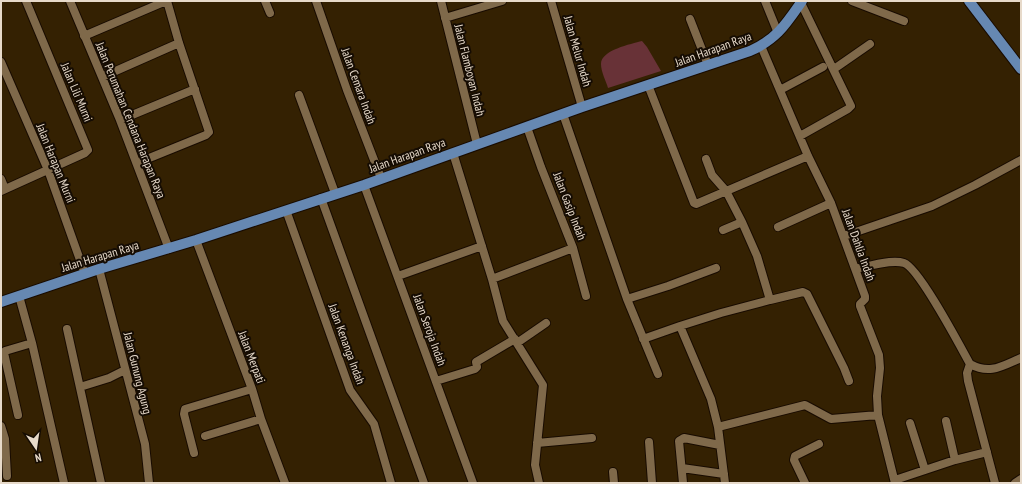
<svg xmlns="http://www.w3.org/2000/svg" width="1022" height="484" viewBox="0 0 1022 484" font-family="'PT Sans Narrow',sans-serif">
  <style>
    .green { fill: #683237 }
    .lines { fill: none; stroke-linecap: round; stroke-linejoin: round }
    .minor-casing { stroke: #180b00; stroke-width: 10 }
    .major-casing { stroke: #180b00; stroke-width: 12 }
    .minor { stroke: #7f694a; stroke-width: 8 }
    .major { stroke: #6688b2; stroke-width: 10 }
    .labels { text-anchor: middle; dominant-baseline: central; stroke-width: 4; stroke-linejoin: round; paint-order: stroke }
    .street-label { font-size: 12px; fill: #e7daca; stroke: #150c03 }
  </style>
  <rect width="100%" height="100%" fill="#342102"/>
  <path class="green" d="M642,41L647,47L661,71L608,88C606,81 601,72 601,64C601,50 631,44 642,41Z"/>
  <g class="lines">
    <defs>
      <path id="minor" d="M70,1L120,120L169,249
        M265,1L270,13
        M316,1L347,90L381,178
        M441,1L477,144
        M551,1L582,107
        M765,1L778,33
        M852,1L904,21
        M445,18L502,1
        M690,19L708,65
        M84,36L166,1
        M761,46L808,156L831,203L865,296V299L860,304V306L879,355L880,368L877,396L878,415L895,483
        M1,62L48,170L85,274
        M834,69L870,44
        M102,77L179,43
        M648,85L694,203L696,204L808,156
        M780,90L823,67
        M299,95L335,193
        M563,114L627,299L658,374
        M120,120L195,89
        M527,127L541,167L573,248L586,296
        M800,136L848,109L851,106L801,3
        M453,153L492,279L503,321L543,385L535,465L539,483
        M137,163L206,135L209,132L179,43L167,1
        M1,179L5,189
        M364,185L473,483
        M1,191L85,153L88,150L26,1
        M321,198L424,483
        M286,210L350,390L374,424L391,483
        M778,227L831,203
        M723,230L742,222
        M844,236L932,206L975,185L1021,160
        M196,240L252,389L261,419L285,483
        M99,269L145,444L149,483
        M856,269C868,266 892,259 904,263C919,268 960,346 970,364C990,375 1002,366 1021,358
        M398,276L482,246
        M492,279L573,248
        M19,296L32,343L64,483
        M627,299L668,286L716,268
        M770,300L803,292L807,294L844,368L849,381
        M680,326L721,313L770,300L757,256L742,222L726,191L712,175L706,159
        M67,329L101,483
        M643,339L680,326L711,399L718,427L725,483
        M517,343L546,323
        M970,364L967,373L968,381L995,483
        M436,381L475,369L477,367L476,362L515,339
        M80,387L109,378L125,370
        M18,415L4,353L5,351L32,343
        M946,421L955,460
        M910,423L925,470
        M1,426L5,439L7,476
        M718,427L805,405L831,419L878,415
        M205,436L261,419
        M649,442L652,483
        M537,443L592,438
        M194,453L184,414L185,409L252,389
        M682,468L724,474
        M613,472L614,483
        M895,480L955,460L987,452
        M683,483L679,441L684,438L720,445
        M805,483L794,460L795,456L819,444
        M1015,483L1021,479"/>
      <path id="major" d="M969,1L1021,69
        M1,302L99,269L196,240L364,185L582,107L750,51C777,39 786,24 802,1"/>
    </defs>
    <use href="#minor" class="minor-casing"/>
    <use href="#major" class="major-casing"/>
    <use href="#minor" class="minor"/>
    <use href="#major" class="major"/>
  </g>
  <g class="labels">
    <g class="street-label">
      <text transform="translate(713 49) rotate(-20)">Jalan Harapan Raya</text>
      <text transform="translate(578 51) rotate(74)">Jalan Melur Indah</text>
      <text transform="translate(470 70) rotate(76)">Jalan Flamboyan Indah</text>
      <text transform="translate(359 86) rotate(70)">Jalan Cemara Indah</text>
      <text transform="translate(77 92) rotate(67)">Jalan Lili Murni</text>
      <text transform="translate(131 120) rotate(68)">Jalan Perumahan Cendana Harapan Raya</text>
      <text transform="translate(407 155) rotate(-20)">Jalan Harapan Raya</text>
      <text transform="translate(56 163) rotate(68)">Jalan Harapan Murni</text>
      <text transform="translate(570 206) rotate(69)">Jalan Gasip Indah</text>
      <text transform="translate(859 245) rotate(70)">Jalan Dahlia Indah</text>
      <text transform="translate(100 256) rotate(-17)">Jalan Harapan Raya</text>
      <text transform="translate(430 330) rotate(70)">Jalan Seroja Indah</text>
      <text transform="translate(347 344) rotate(70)">Jalan Kenanga Indah</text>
      <text transform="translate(252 357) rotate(69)">Jalan Merpati</text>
      <text transform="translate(138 373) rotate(76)">Jalan Gunung Agung</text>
    </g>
  </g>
  <rect width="1022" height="484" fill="none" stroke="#e7daca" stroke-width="4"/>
  <g transform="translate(36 448) rotate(167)" stroke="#150c03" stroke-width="3" paint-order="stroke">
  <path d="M0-3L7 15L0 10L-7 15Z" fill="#e7daca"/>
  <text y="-6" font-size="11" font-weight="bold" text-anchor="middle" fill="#e7daca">N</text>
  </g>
</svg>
